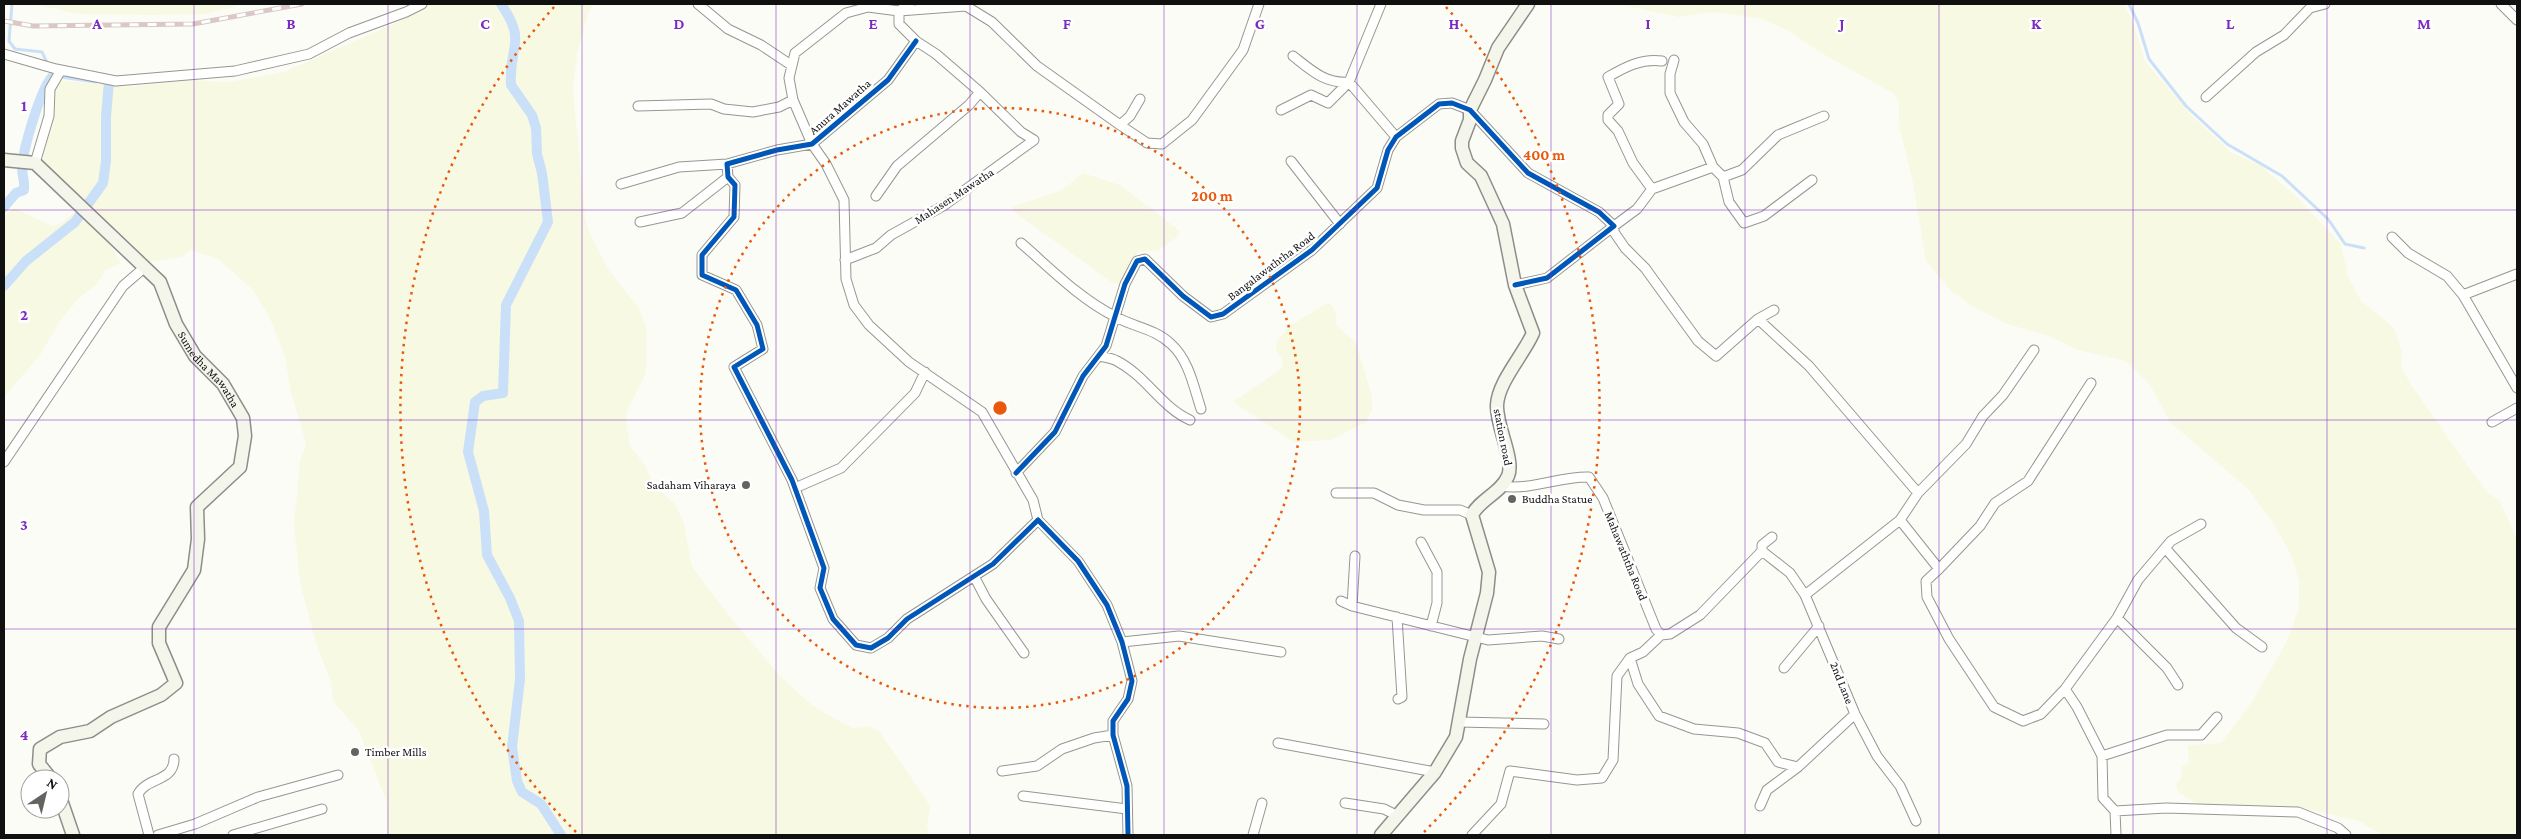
<svg xmlns="http://www.w3.org/2000/svg" width="2521" height="839" viewBox="0 0 2521 839" font-family="'Crimson Pro',serif">
  <style>
    .farmland { fill: #f8f9e2 }
    .lines { fill: none; stroke-linecap: round; stroke-linejoin: round }
    .stream { stroke: #cae0f8; stroke-width: 3 }
    .canal { stroke: #cae0f8; stroke-width: 10 }
    .street-casing { stroke: #969694; stroke-width: 11 }
    .secondary-casing { stroke: #8d8d8a; stroke-width: 15 }
    .street { stroke: #fffffe; stroke-width: 9 }
    .secondary { stroke: #f5f6eb; stroke-width: 12 }
    .rail-casing { stroke: #d9c8c5; stroke-width: 5 }
    .rail { stroke: #fff; stroke-width: 3; stroke-dasharray: 9; stroke-linecap: butt }
    .cycleway-casing { stroke: #fff; stroke-width: 8 }
    .cycleway { stroke: #0057b8; stroke-width: 5 }
    .grid { fill: none; stroke: #7b2cbf; stroke-width: 1; stroke-opacity: 0.55 }
    .ring { fill: none; stroke: #e8590c; stroke-width: 2.5; stroke-dasharray: 2.5 5 }
    .poi-dot { fill: #636360; stroke: #fff; stroke-width: 2 }
    .labels { text-anchor: middle; dominant-baseline: central; stroke-width: 5; stroke-linejoin: round; paint-order: stroke }
    .street-label { font-size: 12px; fill: #101010; stroke: #fff }
    .poi-label { font-size: 12px; fill: #101010; stroke: #fff; text-anchor: start }
    .grid-label { font-size: 16px; text-anchor: middle; font-weight: bold; fill: #7b2cbf; stroke: #fff; stroke-width: 5; stroke-linejoin: round; paint-order: stroke }
    .centre { fill: #e8590c; stroke: #fff; stroke-width: 2.5 }
    .ring-label { font-size: 15px; text-anchor: middle; font-weight: bold; fill: #e8590c; stroke: #fff; stroke-width: 5; stroke-linejoin: round; paint-order: stroke }
  </style>
  <rect width="100%" height="100%" fill="#fcfcf6"/>
  <path class="farmland" d="M33,4H243L206,14L151,15L78,14Z
    M426,4H594L588,13L577,54L573,90L585,217L589,232L608,269L639,308L647,331L646,373L627,411L626,421L630,446L645,465L653,484L675,504L684,524L692,567L736,624L782,678L813,706L852,728L868,726L879,731L926,799L930,808L927,825L929,835H387V803L359,731L333,701L331,682L316,643L300,583L294,525L300,461L306,444L290,388L285,356L268,314L252,289L217,258L190,250L183,257L147,262L50,175L42,159L51,127L53,91L57,80L129,87L190,80L229,82L284,72L398,22Z
    M1617,4H2124L2132,20L2145,61L2192,116L2232,153L2261,166L2298,198L2341,244L2348,276L2361,301L2394,328L2402,352L2401,367L2412,386L2465,462L2487,492L2499,500L2510,523L2517,540V835H2382L2359,821L2293,806L2245,811L2199,805L2178,792L2176,784L2182,777L2181,766L2189,763L2188,745L2221,743L2254,699L2288,639L2299,607V582L2292,557L2275,526L2249,490L2170,422L2150,385L2126,361L2078,350L2049,336L2007,324L1972,306L1951,291L1926,261L1914,188L1899,124V103L1894,94L1818,51L1789,31L1759,18L1712,12L1679,17Z
    M1083,173L1120,185L1180,231L1176,238L1158,251L1138,252L1120,283H1113L1013,211L1012,207L1062,190Z
    M14,208L52,226L61,223L77,210L109,244L121,263L106,270L97,284L79,298L62,318L40,355L4,397V217Z
    M1327,303L1333,306L1336,314V325L1356,343L1372,397V410L1366,422L1331,440L1294,442L1233,402L1281,369L1283,362L1276,349L1277,341L1291,325Z"/>
  <g class="lines">
    <path class="stream" d="M12,4L9,41L15,49L42,52L48,65
      M2129,4L2138,23L2149,59L2186,106L2227,144L2282,176L2328,219L2345,244L2364,248
      M50,70L53,76L96,82"/>
    <path class="canal" d="M501,4C528,43 508,47 511,85L532,115L536,128L537,154L542,173L548,222L506,305L503,393L483,396L475,402L468,452L484,511L487,555L510,598L519,621L520,679L512,747L517,781L522,792L541,804L561,835
      M4,207L16,193L24,190C25,182 22,174 22,167C23,150 41,86 53,76
      M4,286L26,261L75,222L103,183L106,161V116L109,82"/>
    <defs>
      <path id="street" d="M698,4L728,29L761,45L791,65
        M909,4L899,11L868,7L846,13L795,53L789,78L793,100L812,144L826,164L844,200L846,279L854,305L869,325L909,362L982,412L1033,500L1038,520
        M2501,4L2517,20
        M916,41L888,80L812,144L777,150L727,164L728,177L735,185L734,217L702,255V275L736,290L757,325L763,349L734,367L792,480L824,568L820,588L833,619L856,645L871,648L888,638L907,619L993,564L1038,520L1078,561L1107,605L1122,642L1132,681L1128,699L1113,721V735L1127,786L1128,835
        M4,54L56,69L116,81L235,71L309,54L349,33L406,12L422,4
        M1293,56C1311,70 1325,84 1349,82L1396,137
        M1674,60L1670,74V93L1684,122L1703,144L1713,167
        M1662,61C1642,58 1625,67 1608,77L1619,104L1608,115V120L1618,131L1633,163L1652,189L1637,209L1614,226V232L1625,248L1645,268L1698,341L1716,356L1758,319L1774,310
        M2206,97L2256,52L2284,35L2310,8L2325,4
        M638,106L711,104L724,109L753,112L779,107L793,100
        M1281,110L1311,95L1328,103L1349,82L1381,4
        M1120,125L1130,116L1140,99
        M1291,161L1340,224
        M35,163L49,116L50,89L61,70
        M1723,177L1729,202L1744,223L1764,216L1812,180
        M621,184L679,167L727,164
        M1652,189L1713,167L1723,177L1742,170L1778,135L1824,116
        M876,196L897,166L969,105L980,92
        M640,222L682,213L728,177
        M2392,237L2408,253L2447,276L2463,295L2517,388
        M1021,243C1051,269 1079,298 1114,316C1133,327 1154,328 1171,344C1189,360 1194,388 1201,409
        M845,260L876,248L891,235L943,206L1034,140L1021,132L980,92L936,54L916,41L899,24V11L966,6L992,22L1037,66L1120,125L1147,143L1162,144L1192,120L1243,50L1259,4
        M2463,295L2517,274
        M1758,319L1809,366L1918,493L1900,520L1939,569L1926,581L1927,597L1949,639L1994,707L2023,721L2041,714L2065,689L2117,618L2138,580L2171,541L2201,524
        M1099,356C1105,357 1112,358 1117,361C1146,376 1161,407 1190,420
        M2492,422L2517,408
        M4,462L123,286L145,267
        M1016,473L1055,432L1083,376L1106,346L1125,284L1137,261L1145,259L1183,296L1211,317L1223,314L1312,250L1377,188L1388,150L1396,137L1439,104L1452,103L1470,110L1528,173L1599,212L1614,226L1547,278L1515,285
        M1501,486C1531,491 1560,476 1589,477L1603,498L1656,629L1661,635
        M795,488L841,468L915,393L925,372
        M1336,493H1374L1398,505L1424,510H1460L1472,515
        M1918,493L1966,444L1983,416L2003,395L2034,350
        M1421,542L1437,572V603L1431,626
        M2166,549L2236,628L2262,647
        M1762,551L1790,573L1805,595L1855,714L1877,756L1900,786L1916,821
        M1939,569L1980,526L1995,503L2028,481L2091,383
        M974,576L986,599L1024,653
        M1805,595L1900,520
        M1341,601L1352,606L1488,640L1542,636L1559,639
        M1352,606L1355,556
        M1397,617L1402,697L1398,699
        M2117,618L2167,668L2178,685
        M1122,642L1179,636L1281,652
        M1630,658L1638,684L1659,716L1694,729L1738,733L1765,743L1778,762L1798,767
        M1784,668L1819,626
        M2065,689L2077,707L2102,756L2103,798L2115,811L2166,808L2298,812L2338,828L2346,835
        M1459,722L1544,724
        M1278,743L1435,772
        M2102,756L2167,735H2201L2217,717
        M1002,771L1037,766L1062,749L1094,738L1113,735
        M1023,796L1127,809
        M1345,803L1384,809L1398,816
        M1760,806L1767,790L1798,767L1855,714
        M2115,811L2116,835
        M149,835L138,794C147,777 174,782 174,759
        M158,835L195,824L258,797L338,775
        M233,835L322,809
        M1253,835L1262,803
        M1472,835L1501,804L1510,771L1577,780L1602,778L1613,760L1617,676L1630,658L1643,652L1661,635L1670,634L1700,615L1762,551V545L1772,537"/>
      <g id="secondary">
        <path id="s1" d="M4,160L35,163L160,282L176,324L195,356L223,384L243,418L245,436L240,467L197,507L198,539L194,570L159,627V643L176,683L161,695L111,717L90,731L60,737L40,749L39,764L51,779"/>
        <path d="M60,797L73,835"/>
        <path d="M1381,835L1435,772L1456,737L1470,659L1487,593L1489,572L1472,515C1480,499 1501,493 1508,476C1515,460 1496,426 1497,405C1498,382 1524,354 1533,333L1515,285L1503,224L1481,176L1467,163L1462,148V141L1470,120V110L1485,80L1498,48L1528,4"/>
      </g>
    </defs>
    <use href="#street" class="street-casing"/>
    <use href="#secondary" class="secondary-casing"/>
    <use href="#street" class="street"/>
    <use href="#secondary" class="secondary"/>
    <defs>
      <path id="rail" d="M4,21L33,26L193,24L302,4"/>
    </defs>
    <use href="#rail" class="rail-casing"/>
    <use href="#rail" class="rail"/>
    <defs>
      <path id="cycleway" d="M916,41L888,80L812,144L777,150L727,164L728,177L735,185L734,217L702,255V275L736,290L757,325L763,349L734,367L792,480L824,568L820,588L833,619L856,645L871,648L888,638L907,619L993,564L1038,520L1078,561L1107,605L1122,642L1132,681L1128,699L1113,721V735L1127,786L1128,835
        M1016,473L1055,432L1083,376L1106,346L1125,284L1137,261L1145,259L1183,296L1211,317L1223,314L1312,250L1377,188L1388,150L1396,137L1439,104L1452,103L1470,110L1528,173L1599,212L1614,226L1547,278L1515,285"/>
    </defs>
    <use href="#cycleway" class="cycleway-casing"/>
    <use href="#cycleway" class="cycleway"/>
  </g>
  <path class="grid" d="M194,4V835M388,4V835M582,4V835M776,4V835M970,4V835M1164,4V835M1357,4V835M1551,4V835M1745,4V835M1939,4V835M2133,4V835M2327,4V835M4,210H2517M4,420H2517M4,629H2517"/>
  <g class="ring">
    <circle cx="1000" cy="408" r="300"/>
    <path d="M576 832A600 600 0 0 1 554 7M1446 7A600 600 0 0 1 1424 832"/>
  </g>
  <g class="poi-dot">
    <circle cx="746" cy="485" r="5"/>
    <circle cx="1512" cy="499" r="5"/>
    <circle cx="355" cy="752" r="5"/>
  </g>
  <g class="labels">
    <g class="street-label">
      <text transform="translate(840 107) rotate(-41)">Anura Mawatha</text>
      <text transform="translate(954 196) rotate(-33)">Mahasen Mawatha</text>
      <text transform="translate(1271 266) rotate(-37)">Bangalawaththa Road</text>
      <text stroke="none"><textPath href="#s1" startOffset="305">Sumedha Mawatha</textPath></text>
      <text transform="translate(1503 437) rotate(79)">station road</text>
      <text transform="translate(1626 556) rotate(68)">Mahawaththa Road</text>
      <text transform="translate(1842 683) rotate(68)">2nd Lane</text>
    </g>
    <g class="poi-label">
      <text x="736" y="485" text-anchor="end">Sadaham Viharaya</text>
      <text x="1522" y="499">Buddha Statue</text>
      <text x="365" y="752">Timber Mills</text>
    </g>
  </g>
  <g class="grid-label">
    <text x="97" y="29">A</text>
    <text x="291" y="29">B</text>
    <text x="485" y="29">C</text>
    <text x="679" y="29">D</text>
    <text x="873" y="29">E</text>
    <text x="1067" y="29">F</text>
    <text x="1260" y="29">G</text>
    <text x="1454" y="29">H</text>
    <text x="1648" y="29">I</text>
    <text x="1842" y="29">J</text>
    <text x="2036" y="29">K</text>
    <text x="2230" y="29">L</text>
    <text x="2424" y="29">M</text>
    <text x="24" y="111">1</text>
    <text x="24" y="320">2</text>
    <text x="24" y="530">3</text>
    <text x="24" y="740">4</text>
  </g>
  <circle cx="1000" cy="408" r="8" class="centre"/>
  <g class="ring-label">
    <text x="1544" y="160">400 m</text>
    <text x="1212" y="201">200 m</text>
  </g>
  <rect width="2521" height="839" fill="none" stroke="#101010" stroke-width="10"/>
  <g transform="translate(45 794) rotate(35)"><circle r="24" fill="#ffffff" stroke="#9f9f9f"/>
  <path d="M0-4L9 19L0 12L-9 19Z" fill="#636360"/>
  <text y="-8" font-size="14" font-weight="bold" text-anchor="middle" fill="#101010">N</text>
  </g>
</svg>
